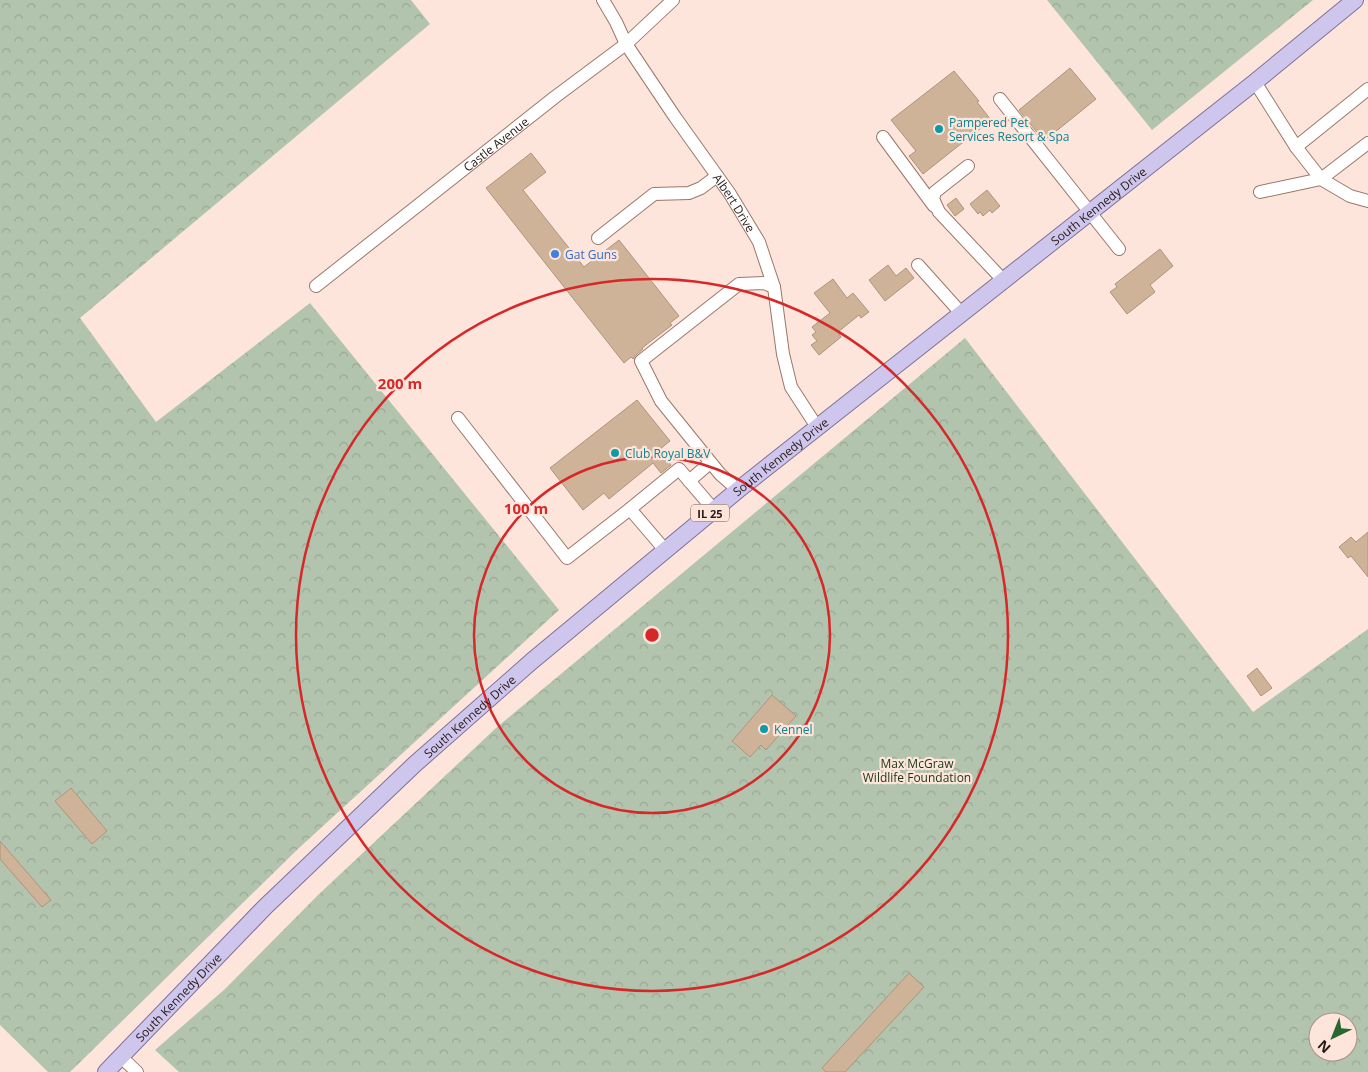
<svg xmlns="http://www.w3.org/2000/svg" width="1368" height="1072" viewBox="0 0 1368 1072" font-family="'Open Sans',sans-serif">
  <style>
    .park { fill: url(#park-crowns); fill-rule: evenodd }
    .building { fill: #cfb398; stroke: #af947a }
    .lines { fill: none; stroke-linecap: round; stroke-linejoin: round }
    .minor-casing { stroke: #9b776a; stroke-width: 14 }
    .major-casing { stroke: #7e7199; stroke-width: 18 }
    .minor { stroke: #fff; stroke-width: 12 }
    .major { stroke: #cec6ed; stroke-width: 16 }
    .ring { fill: none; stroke: #d62828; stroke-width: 2.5 }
    .culture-dot { fill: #0f9aa8; stroke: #fee5dc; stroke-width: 2 }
    .shop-dot { fill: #3f7fe0; stroke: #fee5dc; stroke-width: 2 }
    .labels { text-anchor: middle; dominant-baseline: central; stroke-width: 4.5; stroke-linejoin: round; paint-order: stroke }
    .shield { fill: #fee5dc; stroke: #685650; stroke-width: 1 }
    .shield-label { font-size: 11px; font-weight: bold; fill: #271914 }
    .culture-label { font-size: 12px; fill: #0d838f; stroke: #fee5dc; text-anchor: start }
    .street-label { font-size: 12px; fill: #271914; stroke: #fee5dc }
    .shop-label { font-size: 12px; fill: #366cbe; stroke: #fee5dc; text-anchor: start }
    .park-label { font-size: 12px; fill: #183711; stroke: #fee5dc }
    .centre { fill: #d62828; stroke: #fee5dc; stroke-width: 2.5 }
    .ring-label { font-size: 15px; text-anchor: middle; font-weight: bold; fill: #d62828; stroke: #fee5dc; stroke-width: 4.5; stroke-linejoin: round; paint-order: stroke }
  </style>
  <defs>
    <pattern id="park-crowns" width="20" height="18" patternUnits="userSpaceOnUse" patternTransform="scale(1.25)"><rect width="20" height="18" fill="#b2c4ae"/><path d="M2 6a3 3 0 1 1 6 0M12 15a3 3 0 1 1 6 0" fill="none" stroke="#99a895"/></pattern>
  </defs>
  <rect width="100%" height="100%" fill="#fee5dc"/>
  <path class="park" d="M0,0H411L430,24L80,318L156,422L310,303L559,610L299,848L70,1072H48L0,1025Z
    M1047,0H1313L1152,130Z
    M965,338L1253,712L1368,629V1072H179L155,1050L225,989L317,896L496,728ZM1318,1022H1348V1052H1318Z"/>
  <path class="building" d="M1070,68L1096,99L1044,141L1019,110Z
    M954,71L979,101L977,102L991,120L923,174L909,156L916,151L891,120Z
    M531,153L546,172L523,190L584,267L619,240L679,316L670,323L672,325L642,348L643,349L636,355L633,359L631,357L624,363L486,188Z
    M987,190L1000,206L992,213L990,210L983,216L980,212L978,214L970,204Z
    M956,198L964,209L955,216L947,205Z
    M1160,249L1173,266L1150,285L1155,292L1127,314L1110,292L1117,287L1115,284Z
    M888,265L896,276L906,268L914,278L885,301L869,280Z
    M833,279L847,298L853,293L869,312L861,318L859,315L838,332L841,337L819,355L811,345L817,341L812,335L816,332L812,327L830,313L814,293Z
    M637,400L670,441L659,450L671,465L661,473L653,463L609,499L604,493L583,510L550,468Z
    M1368,532V577L1351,556L1348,558L1339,547L1351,537L1356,542Z
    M1257,668L1272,688L1261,696L1247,676Z
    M772,695L796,716L766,750L761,745L750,757L732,741Z
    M71,788L107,831L92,844L55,801Z
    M0,841L51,900L42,907L0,859Z
    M909,973L924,987L845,1072H826L822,1068Z"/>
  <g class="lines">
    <defs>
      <g id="minor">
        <path id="s1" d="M603,0L616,22L626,44L675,117L730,194L759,242L774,287L783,354L791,387L817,427"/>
        <path d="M1255,82L1296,147L1321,179L1350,196L1368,201"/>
        <path d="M1000,99L1119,249"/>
        <path d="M883,137L934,206"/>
        <path d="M1296,147L1368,89"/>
        <path d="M968,166L935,192L933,199L939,212L1003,280"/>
        <path d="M1260,192L1321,179L1368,143"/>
        <path d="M598,238L654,194L689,193L701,188L717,176"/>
        <path d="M918,265L961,313"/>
        <path id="s2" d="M316,286L555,97L626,44L673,0"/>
        <path d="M458,418L567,558L630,509"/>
        <path d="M689,481L710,463"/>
        <path d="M738,490L720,474L661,401L641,361L739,284L764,283L774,287"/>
        <path d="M665,550L630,509L679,469L714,510"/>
        <path d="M121,1057L137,1072"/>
      </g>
      <g id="major">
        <path id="s3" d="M106,1072L265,907L415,764L532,661L738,490L1255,82L1355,0"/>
      </g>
    </defs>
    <use href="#minor" class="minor-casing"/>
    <use href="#major" class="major-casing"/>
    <use href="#minor" class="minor"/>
    <use href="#major" class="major"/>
  </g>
  <g class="ring">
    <circle cx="652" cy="635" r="178"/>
    <circle cx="652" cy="635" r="356"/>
  </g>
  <g class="culture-dot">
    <circle cx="939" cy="129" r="5"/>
    <circle cx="615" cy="453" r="5"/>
    <circle cx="764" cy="729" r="5"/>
  </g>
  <circle class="shop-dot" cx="555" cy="254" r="5"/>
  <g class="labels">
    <rect class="shield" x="691" y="504.5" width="38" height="17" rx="4"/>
    <g class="shield-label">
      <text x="710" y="513">IL 25</text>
    </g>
    <g class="culture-label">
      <text x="949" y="122">Pampered Pet<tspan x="949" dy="14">Services Resort &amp; Spa</tspan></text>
      <text x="625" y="453">Club Royal B&amp;V</text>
      <text x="774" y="729">Kennel</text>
    </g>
    <g class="street-label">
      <text stroke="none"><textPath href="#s2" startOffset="229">Castle Avenue</textPath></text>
      <text stroke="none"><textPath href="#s1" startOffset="242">Albert Drive</textPath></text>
      <text stroke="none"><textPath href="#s3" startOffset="1319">South Kennedy Drive</textPath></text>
      <text stroke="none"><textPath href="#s3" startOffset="914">South Kennedy Drive</textPath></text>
      <text stroke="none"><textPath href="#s3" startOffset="509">South Kennedy Drive</textPath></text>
      <text stroke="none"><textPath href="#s3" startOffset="104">South Kennedy Drive</textPath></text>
    </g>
    <g class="shop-label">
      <text x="565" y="254">Gat Guns</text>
    </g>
    <g class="park-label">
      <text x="917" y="763">Max McGraw<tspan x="917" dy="14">Wildlife Foundation</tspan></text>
    </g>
  </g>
  <circle cx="652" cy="635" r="8" class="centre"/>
  <g class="ring-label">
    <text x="400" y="389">200 m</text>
    <text x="526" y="514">100 m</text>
  </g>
  <g transform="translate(1333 1037) rotate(223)"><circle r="24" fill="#fee5dc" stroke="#a8938c"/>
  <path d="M0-4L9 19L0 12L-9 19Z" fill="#276731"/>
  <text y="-8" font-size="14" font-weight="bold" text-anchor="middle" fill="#271914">N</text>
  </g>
</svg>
